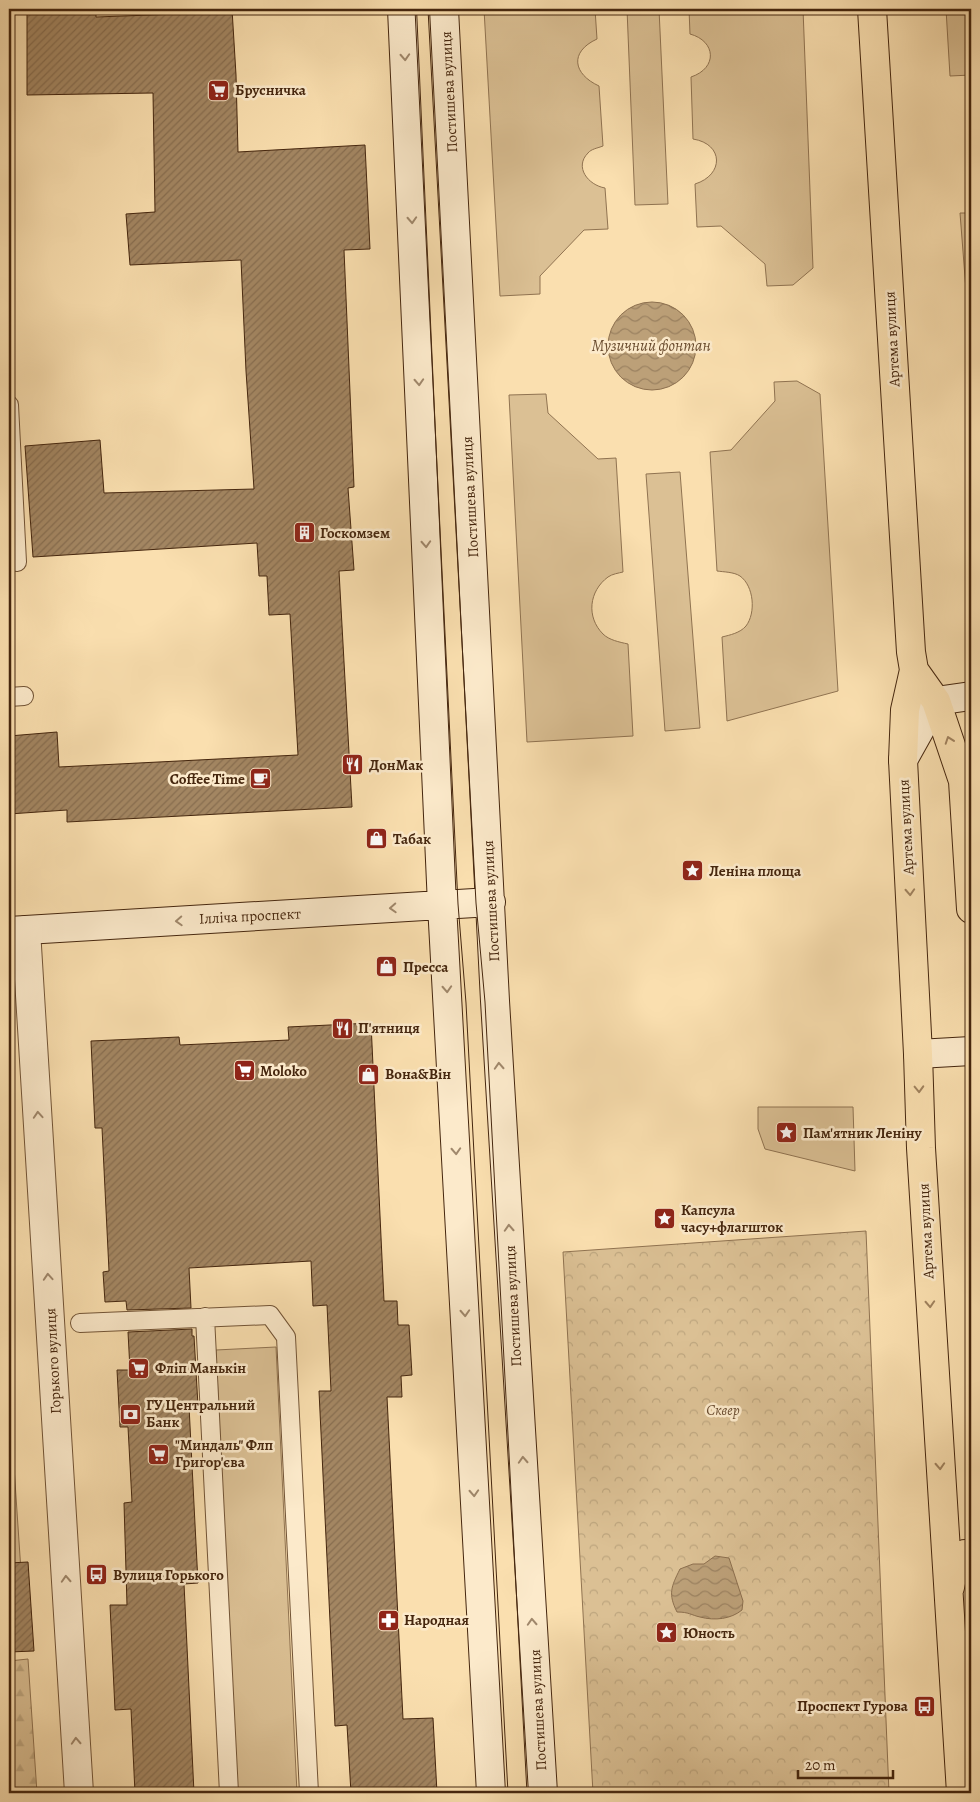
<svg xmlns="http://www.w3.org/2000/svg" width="980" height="1802" viewBox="0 0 980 1802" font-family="Alegreya,serif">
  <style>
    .green { fill: #dbc094; stroke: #907351 }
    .forest { fill: url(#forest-firs); stroke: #907351 }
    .park { fill: url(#park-crowns); stroke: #907351 }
    .water { fill: url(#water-waves); stroke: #8c6f4e }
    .building { fill: url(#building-hatch); stroke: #45260e }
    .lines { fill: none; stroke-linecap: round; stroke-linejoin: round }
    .lane-casing { stroke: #725436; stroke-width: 20 }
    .street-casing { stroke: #725436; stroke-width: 30 }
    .secondary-casing { stroke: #45260e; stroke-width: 30 }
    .primary-casing { stroke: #45260e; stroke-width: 30 }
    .lane { stroke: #fceacb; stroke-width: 18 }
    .street { stroke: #fceacb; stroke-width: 28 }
    .secondary { stroke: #fceacb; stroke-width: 28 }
    .primary { stroke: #fadfaf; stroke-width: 28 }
    .tram { stroke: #45260e; stroke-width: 1 }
    .oneway { stroke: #a0886c }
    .oneway2 { stroke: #a0825e }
    .labels { text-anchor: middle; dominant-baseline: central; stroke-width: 5; stroke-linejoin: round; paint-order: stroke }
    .poi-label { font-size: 15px; font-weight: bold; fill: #45260e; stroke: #fceacb; text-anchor: start }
    .street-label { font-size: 15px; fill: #45260e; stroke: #fceacb }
    .park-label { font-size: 15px; font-style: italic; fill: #6a4c30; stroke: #fceacb }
    .water-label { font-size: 16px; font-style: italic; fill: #694b2e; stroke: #fceacb }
  </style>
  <defs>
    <pattern id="forest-firs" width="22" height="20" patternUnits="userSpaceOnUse" patternTransform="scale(1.25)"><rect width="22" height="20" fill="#dbc094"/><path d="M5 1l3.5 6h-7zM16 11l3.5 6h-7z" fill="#bda57e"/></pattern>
    <pattern id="park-crowns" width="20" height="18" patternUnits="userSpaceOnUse" patternTransform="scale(1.25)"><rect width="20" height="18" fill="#dbc094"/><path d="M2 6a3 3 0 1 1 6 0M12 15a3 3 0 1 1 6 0" fill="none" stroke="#bda57e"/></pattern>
    <pattern id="water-waves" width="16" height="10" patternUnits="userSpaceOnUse" patternTransform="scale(1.25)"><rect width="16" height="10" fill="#bca078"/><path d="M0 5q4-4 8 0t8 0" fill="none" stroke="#9b8261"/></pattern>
    <pattern id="building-hatch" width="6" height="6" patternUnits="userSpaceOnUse" patternTransform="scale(1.25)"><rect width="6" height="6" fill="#a38662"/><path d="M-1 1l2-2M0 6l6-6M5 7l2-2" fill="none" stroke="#876d4f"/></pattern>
  </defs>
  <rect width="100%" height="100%" fill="#fadfaf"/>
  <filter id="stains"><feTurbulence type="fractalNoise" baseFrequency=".004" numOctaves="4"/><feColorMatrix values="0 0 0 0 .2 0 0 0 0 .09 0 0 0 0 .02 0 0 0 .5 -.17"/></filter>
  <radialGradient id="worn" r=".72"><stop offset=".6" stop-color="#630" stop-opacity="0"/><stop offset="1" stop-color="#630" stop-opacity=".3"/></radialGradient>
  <path class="green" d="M484,9H595L597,39C569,52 573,74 599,86L603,146C598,148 591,149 588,153C574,167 588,185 605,188L608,229L584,230L540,276V294L500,296Z
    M627,9H659L668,204L635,205Z
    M689,9H803L813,268L793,285L767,286L765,264L721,226L697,227L695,184C724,175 724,144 693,139L691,77C718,68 716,41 690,34Z
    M946,9H971V75L950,76Z
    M960,213H971V354Z
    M797,381L820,394L838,691L727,721L722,637C730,635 740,633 746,626C756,613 754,586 740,576C734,572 724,572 717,571L710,452L731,450L775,401L774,382Z
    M546,394L548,413L598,459L616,458L623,572C619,573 612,574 608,577C589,591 586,617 603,634C609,640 619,642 628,644L633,736L527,742L509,395Z
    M680,472L700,728L665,731L646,474Z
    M758,1107H853L855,1171L765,1149L758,1129Z
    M276,1347L297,1793H236L216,1350Z
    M9,1392L22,1586L9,1587Z"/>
  <path class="forest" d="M28,1659L37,1793H9V1661Z"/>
  <path class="park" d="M866,1231L889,1793H593L563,1252Z"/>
  <path class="water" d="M608 346a44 44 0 1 1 88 0a44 44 0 1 1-88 0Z
    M715,1556L729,1558L743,1601L742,1610C731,1619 715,1621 700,1617C691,1615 689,1612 677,1612C668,1594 671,1587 680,1569L693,1564H704Z"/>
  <path class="building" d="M27,9H96V17L177,14L178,9H232L236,75L238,152L365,145L370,249L344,250L354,487L348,488L354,570L339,571L352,807L67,822V810L9,814V736L57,732L59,767L298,755L290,614L269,615L267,576H259L257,543L33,557L25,446L100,440L104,493L254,489L246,371L241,260L130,265L126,214L155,212L153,93L27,95Z
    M371,1023L384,1301H397L398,1325H409L412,1375L401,1376L402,1397H387L403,1719L433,1718L437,1793H351L347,1725L335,1726L319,1391H331L327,1305L313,1306L311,1261L189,1268L191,1308L127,1310L126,1301L105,1302L103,1272L109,1271L102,1128H95L91,1041L179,1037L180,1045L289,1040L288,1027Z
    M192,1329V1336H194L198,1406H189L198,1583L184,1584L194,1793H135L131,1709L115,1710L110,1605H127L124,1503L132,1502L128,1427H120L117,1370H130L128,1332Z
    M28,1562L34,1651L9,1652V1563Z"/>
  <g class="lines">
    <defs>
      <path id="lane" d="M9,405L17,562
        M9,697L24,696
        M205,1317L229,1793
        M80,1323L270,1315L286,1337L309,1793"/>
      <path id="street" d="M26,930L79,1793"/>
      <path id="secondary" d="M402,9L442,905L491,1793
        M444,9L495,1001L543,1793
        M903,760L936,701L971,696
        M9,931L491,902
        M918,1054L971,1051"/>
      <path id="primary" d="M872,9L911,652L914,670L936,701L963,781L971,909
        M914,670L905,710L903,760L918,1054L921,1148L961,1793
        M950,1587L954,1568L965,1554H971"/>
    </defs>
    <use href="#lane" class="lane-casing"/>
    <use href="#street" class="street-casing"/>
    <use href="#secondary" class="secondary-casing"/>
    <use href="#primary" class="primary-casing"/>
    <use href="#lane" class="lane"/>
    <use href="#street" class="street"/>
    <use href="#secondary" class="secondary"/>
    <use href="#primary" class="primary"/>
    <path class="tram" d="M415,9L458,904L466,1003L508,1793
      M428,9L476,903L485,1002L527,1793"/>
  </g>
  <defs><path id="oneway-chevron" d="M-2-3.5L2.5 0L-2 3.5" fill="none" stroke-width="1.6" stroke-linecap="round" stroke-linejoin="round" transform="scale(1.25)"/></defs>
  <g class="oneway">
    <use href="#oneway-chevron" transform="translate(405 57) rotate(87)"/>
    <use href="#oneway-chevron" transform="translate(412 220) rotate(87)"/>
    <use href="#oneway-chevron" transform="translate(419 382) rotate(87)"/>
    <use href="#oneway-chevron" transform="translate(426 544) rotate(87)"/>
    <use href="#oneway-chevron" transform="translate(393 908) rotate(177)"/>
    <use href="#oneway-chevron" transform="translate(179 921) rotate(177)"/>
    <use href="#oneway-chevron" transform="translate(447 989) rotate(87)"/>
    <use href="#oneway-chevron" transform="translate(499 1066) rotate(-93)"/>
    <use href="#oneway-chevron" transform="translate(38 1115) rotate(-94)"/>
    <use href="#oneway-chevron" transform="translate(456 1151) rotate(87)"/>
    <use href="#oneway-chevron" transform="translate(509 1228) rotate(-93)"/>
    <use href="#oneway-chevron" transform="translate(48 1277) rotate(-94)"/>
    <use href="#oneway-chevron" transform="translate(465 1313) rotate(87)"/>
    <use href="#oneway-chevron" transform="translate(523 1460) rotate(-93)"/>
    <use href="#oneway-chevron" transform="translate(474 1493) rotate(87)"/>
    <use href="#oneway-chevron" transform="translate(66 1579) rotate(-93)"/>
    <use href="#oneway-chevron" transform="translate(532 1622) rotate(-93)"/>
    <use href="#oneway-chevron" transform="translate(76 1741) rotate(-93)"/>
  </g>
  <g class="oneway2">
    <use href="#oneway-chevron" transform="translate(949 740) rotate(-109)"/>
    <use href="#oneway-chevron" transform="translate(910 892) rotate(87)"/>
    <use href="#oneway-chevron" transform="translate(919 1089) rotate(88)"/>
    <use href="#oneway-chevron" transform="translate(930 1304) rotate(87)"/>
    <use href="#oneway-chevron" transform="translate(940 1466) rotate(87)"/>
  </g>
  <defs>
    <symbol id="supermarket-square" viewBox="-11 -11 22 22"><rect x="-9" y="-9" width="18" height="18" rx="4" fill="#8f2418" stroke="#fceacb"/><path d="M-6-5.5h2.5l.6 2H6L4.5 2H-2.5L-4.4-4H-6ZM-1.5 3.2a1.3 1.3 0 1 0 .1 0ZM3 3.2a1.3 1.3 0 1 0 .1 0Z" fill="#fff"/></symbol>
    <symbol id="building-square" viewBox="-11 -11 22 22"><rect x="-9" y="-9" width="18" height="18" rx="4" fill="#8f2418" stroke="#fceacb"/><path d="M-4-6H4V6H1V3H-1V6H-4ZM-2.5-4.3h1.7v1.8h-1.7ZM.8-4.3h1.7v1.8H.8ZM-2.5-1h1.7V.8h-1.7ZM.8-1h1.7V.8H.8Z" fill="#fff"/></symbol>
    <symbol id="restaurant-square" viewBox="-11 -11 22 22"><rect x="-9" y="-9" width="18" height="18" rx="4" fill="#8f2418" stroke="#fceacb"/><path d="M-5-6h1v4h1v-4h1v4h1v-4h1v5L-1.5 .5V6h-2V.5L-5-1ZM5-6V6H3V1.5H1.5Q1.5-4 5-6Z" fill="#fff"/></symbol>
    <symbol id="cafe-square" viewBox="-11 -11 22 22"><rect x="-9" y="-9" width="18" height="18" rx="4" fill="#8f2418" stroke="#fceacb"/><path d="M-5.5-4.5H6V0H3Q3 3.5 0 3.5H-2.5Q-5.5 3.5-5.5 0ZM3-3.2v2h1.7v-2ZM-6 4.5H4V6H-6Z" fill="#fff"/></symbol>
    <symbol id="shop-square" viewBox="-11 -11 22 22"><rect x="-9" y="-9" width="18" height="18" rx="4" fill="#8f2418" stroke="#fceacb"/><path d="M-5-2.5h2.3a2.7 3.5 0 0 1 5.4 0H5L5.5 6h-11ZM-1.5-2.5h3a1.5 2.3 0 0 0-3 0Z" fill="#fff"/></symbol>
    <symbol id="sight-square" viewBox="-11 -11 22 22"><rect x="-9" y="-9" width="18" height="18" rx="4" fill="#8f2418" stroke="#fceacb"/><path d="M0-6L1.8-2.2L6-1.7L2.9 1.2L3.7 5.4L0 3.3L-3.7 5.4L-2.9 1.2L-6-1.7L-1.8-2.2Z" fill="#fff"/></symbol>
    <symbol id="bank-square" viewBox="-11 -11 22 22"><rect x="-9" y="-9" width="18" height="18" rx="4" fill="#8f2418" stroke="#fceacb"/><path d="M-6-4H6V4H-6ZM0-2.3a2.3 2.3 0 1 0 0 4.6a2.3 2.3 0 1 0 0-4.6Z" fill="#fff"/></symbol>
    <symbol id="bus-square" viewBox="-11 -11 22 22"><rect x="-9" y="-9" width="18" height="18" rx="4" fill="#8f2418" stroke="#fceacb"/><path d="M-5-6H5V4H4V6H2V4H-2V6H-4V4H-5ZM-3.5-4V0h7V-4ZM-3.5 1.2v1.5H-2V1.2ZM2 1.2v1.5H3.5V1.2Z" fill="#fff"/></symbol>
    <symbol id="pharmacy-square" viewBox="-11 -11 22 22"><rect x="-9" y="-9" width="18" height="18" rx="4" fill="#8f2418" stroke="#fceacb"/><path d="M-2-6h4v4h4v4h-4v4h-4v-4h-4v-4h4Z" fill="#fff"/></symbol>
  </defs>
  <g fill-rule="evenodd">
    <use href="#supermarket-square" x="206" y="78" width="25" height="25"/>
    <use href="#building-square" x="292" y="520" width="25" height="25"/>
    <use href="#restaurant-square" x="340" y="752" width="25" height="25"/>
    <use href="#cafe-square" x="248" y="766" width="25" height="25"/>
    <use href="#shop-square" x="364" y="826" width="25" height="25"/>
    <use href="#sight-square" x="680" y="858" width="25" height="25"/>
    <use href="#shop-square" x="374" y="954" width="25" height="25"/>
    <use href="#restaurant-square" x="330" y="1016" width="25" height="25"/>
    <use href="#supermarket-square" x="232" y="1058" width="25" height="25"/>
    <use href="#shop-square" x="356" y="1062" width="25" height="25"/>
    <use href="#sight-square" x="774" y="1120" width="25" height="25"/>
    <use href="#sight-square" x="652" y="1206" width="25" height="25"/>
    <use href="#supermarket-square" x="126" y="1356" width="25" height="25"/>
    <use href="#bank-square" x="118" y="1402" width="25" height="25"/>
    <use href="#supermarket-square" x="146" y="1442" width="25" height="25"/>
    <use href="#bus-square" x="84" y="1562" width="25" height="25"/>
    <use href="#pharmacy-square" x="376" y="1608" width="25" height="25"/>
    <use href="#sight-square" x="654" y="1620" width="25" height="25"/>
    <use href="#bus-square" x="912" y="1694" width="25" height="25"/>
  </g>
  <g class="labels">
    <g class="poi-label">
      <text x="235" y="90">Брусничка</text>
      <text x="320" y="533">Госкомзем</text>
      <text x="369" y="765">ДонМак</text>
      <text x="245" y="779" text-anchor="end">Coffee Time</text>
      <text x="393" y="839">Табак</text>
      <text x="709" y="871">Леніна площа</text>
      <text x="403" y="967">Пресса</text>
      <text x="358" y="1028">П'ятниця</text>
      <text x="260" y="1071">Moloko</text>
      <text x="385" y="1074">Вона&amp;Він</text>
      <text x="803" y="1133">Пам'ятник Леніну</text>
      <text x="681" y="1210">Капсула<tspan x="681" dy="17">часу+флагшток</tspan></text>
      <text x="155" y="1368">Фліп Манькін</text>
      <text x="146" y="1405">ГУ Центральний<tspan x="146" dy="17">Банк</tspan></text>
      <text x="175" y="1445">"Миндаль" Флп<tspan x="175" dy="17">Григор'єва</tspan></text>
      <text x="113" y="1575">Вулиця Горького</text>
      <text x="404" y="1620">Народная</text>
      <text x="683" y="1633">Юность</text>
      <text x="908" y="1706" text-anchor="end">Проспект Гурова</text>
    </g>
    <g class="street-label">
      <text transform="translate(449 92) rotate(-93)">Постишева вулиця</text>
      <text transform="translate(892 339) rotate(-93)">Артема вулиця</text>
      <text transform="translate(470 497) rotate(-93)">Постишева вулиця</text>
      <text transform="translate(906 827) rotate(-93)">Артема вулиця</text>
      <text transform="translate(491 901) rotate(-93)">Постишева вулиця</text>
      <text transform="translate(250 916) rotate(-3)">Ілліча проспект</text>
      <text transform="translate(926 1231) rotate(-93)">Артема вулиця</text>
      <text transform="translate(513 1306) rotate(-93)">Постишева вулиця</text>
      <text transform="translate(53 1361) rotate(-93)">Горького вулиця</text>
      <text transform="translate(538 1710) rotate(-93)">Постишева вулиця</text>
    </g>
    <g class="park-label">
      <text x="723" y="1410">Сквер</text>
    </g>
    <g class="water-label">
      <text x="651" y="346">Музичний фонтан</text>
    </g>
  </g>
  <rect width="980" height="1802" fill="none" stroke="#fadfaf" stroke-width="30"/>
  <rect x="10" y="10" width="960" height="1782" fill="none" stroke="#45260e" stroke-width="2.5"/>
  <rect x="15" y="15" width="950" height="1772" fill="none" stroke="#45260e"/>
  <path d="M798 1770v8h95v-8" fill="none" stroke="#45260e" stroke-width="2.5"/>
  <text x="805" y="1770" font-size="15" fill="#45260e" stroke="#fceacb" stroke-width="4" paint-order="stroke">20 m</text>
  <rect width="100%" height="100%" filter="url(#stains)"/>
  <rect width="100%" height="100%" fill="url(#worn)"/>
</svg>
